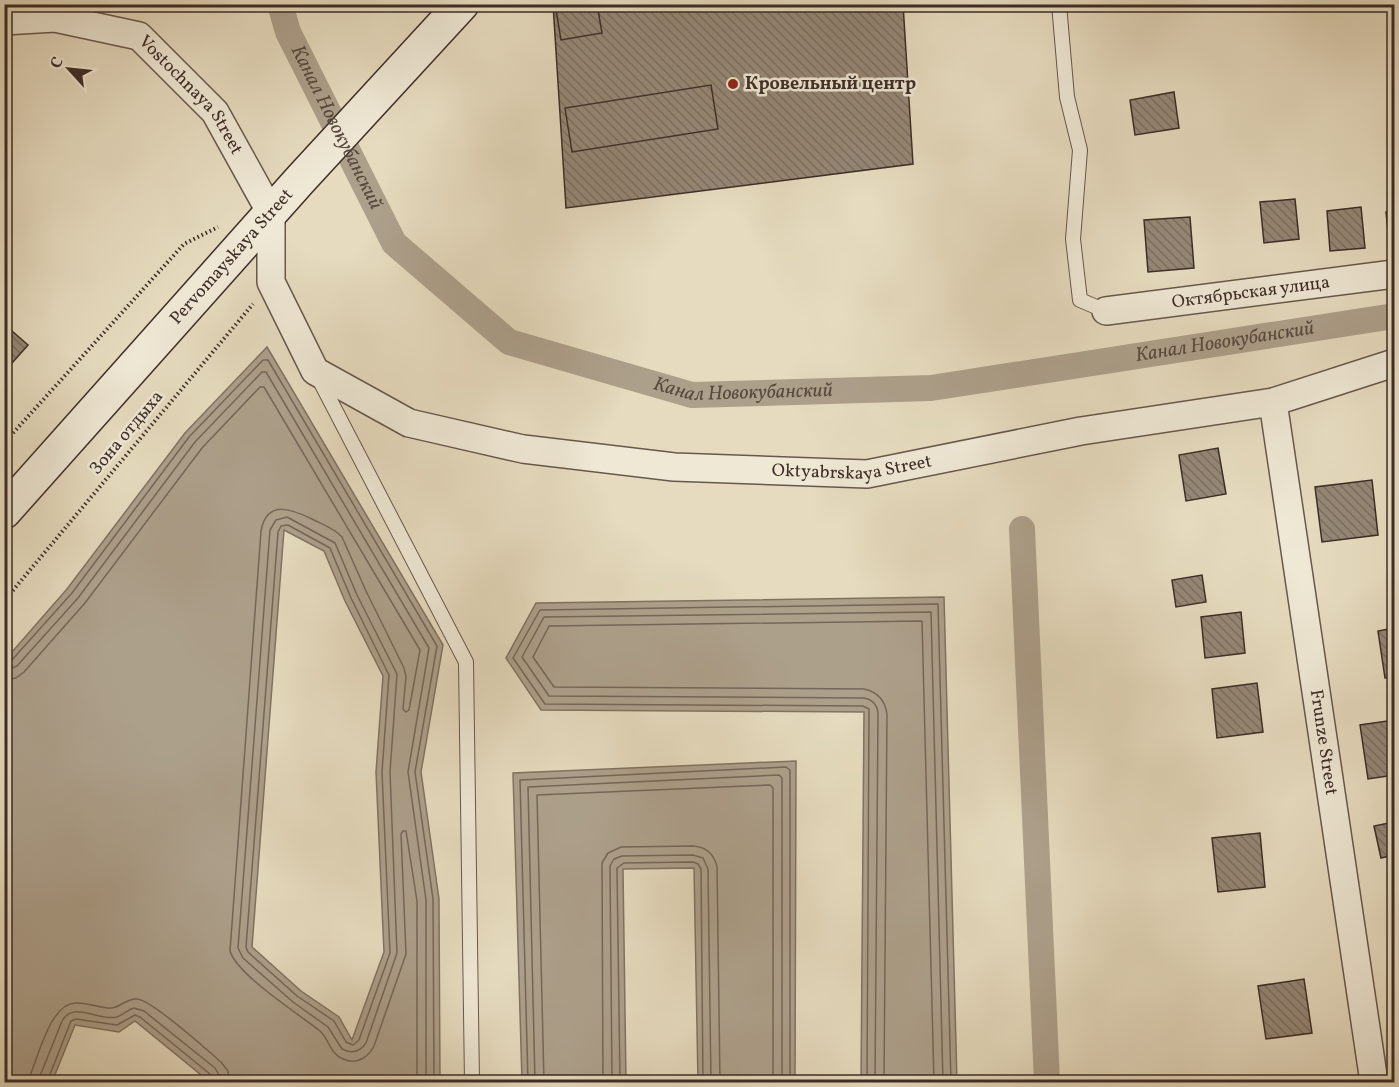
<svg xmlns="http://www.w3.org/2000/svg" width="1399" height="1087" viewBox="0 0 1399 1087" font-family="Vollkorn,serif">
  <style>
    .water { fill: #ada08b; stroke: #807263; stroke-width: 1.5; fill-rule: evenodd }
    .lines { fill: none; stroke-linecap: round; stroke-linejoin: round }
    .shore { stroke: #756659; stroke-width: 1.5 }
    .canal { stroke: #ada08b; stroke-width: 26 }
    .building { fill: url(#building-back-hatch); stroke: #3d2d27; stroke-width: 1.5 }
    .service-casing { stroke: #67584d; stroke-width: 16 }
    .minor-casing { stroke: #67584d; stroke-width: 30 }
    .secondary-casing { stroke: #3d2d27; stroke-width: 36 }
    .path { stroke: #3d2d27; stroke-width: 4; stroke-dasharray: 1.5 3; stroke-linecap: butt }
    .service { stroke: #efe8d5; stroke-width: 14 }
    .minor { stroke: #efe8d5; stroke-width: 27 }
    .secondary { stroke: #efe8d5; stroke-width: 33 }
    .poi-dot { fill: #8f2418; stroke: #efe8d5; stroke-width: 2 }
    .labels { text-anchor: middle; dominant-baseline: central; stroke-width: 5; stroke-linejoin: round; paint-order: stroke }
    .poi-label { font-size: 18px; font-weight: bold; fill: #3d2d27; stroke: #efe8d5; text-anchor: start }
    .street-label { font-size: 18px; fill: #3d2d27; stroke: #efe8d5 }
    .water-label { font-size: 20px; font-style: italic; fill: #594a40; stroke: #efe8d5 }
  </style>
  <defs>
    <pattern id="building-back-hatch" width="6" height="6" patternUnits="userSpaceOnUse" patternTransform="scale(1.5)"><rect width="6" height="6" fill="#958776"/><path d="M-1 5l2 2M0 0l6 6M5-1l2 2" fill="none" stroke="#7b6f61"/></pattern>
  </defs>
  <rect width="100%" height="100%" fill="#e6dbbf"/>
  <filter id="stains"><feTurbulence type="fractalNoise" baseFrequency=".00333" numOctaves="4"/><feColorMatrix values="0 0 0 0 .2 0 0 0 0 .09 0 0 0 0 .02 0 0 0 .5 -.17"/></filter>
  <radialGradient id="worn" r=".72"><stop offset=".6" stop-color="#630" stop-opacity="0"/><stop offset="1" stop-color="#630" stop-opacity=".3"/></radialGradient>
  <path class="water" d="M267,347L443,645L421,772L439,899L440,1082H207L206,1079L135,1021L119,1032L75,1025L52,1082H5V660L67,589L185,433ZM284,530L324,551L345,601L383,676L376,772L384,952L352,1040L339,1017L301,991L252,947Z
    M944,597L957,1082H861L864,712L541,710L506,658L536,603Z
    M796,761L795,1082H698L694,868L623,869L626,1082H522L513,773Z"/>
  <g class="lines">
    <path class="shore" d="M287,517L335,543L357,595L397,674L390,772L397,953L366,1043C360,1052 352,1054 342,1049L328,1027L293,1002L243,958L238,948L270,530L276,520Z
      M288,525L330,548L351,598L389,675L382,772L390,953L359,1040L353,1045L346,1042L334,1021L297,996L248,952L246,947L278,532L281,526Z
      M4,663L11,661L72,593L189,437L263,360H268L437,646L415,772L433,899L434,1082
      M4,671L17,666L78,598L195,442L262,372H266L429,648L408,772L426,900V1082
      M4,680L16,678L24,672L85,603L202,448L260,387H264L420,650L409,710L406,712L403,709L406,677L404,668L366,591L342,537C335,529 324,525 314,520C294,510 267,498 261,531L230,951C237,975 299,1014 320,1031C329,1039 330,1054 343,1059C356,1065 368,1058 374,1046L406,954L401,834L403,831H406L417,901V1082
      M30,1082L31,1073C39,1054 51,1004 75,1003C87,1002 99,1008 111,1008C120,1008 126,998 137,999C152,1000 206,1049 221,1062L228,1071L229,1082
      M39,1082L40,1076L62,1021C74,1000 99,1022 117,1017C123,1015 127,1010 134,1008L144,1011L215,1068L219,1075L220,1082
      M47,1082L71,1021L76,1019L117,1025L135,1015L140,1017L210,1074L212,1082
      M528,1082L520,780L786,767L790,770V1082
      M535,1082L528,787L779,775L782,778V1082
      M544,1082L537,795L770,785L773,788V1082
      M603,1082L602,863L608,853L621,847L693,846C706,847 713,853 717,866L720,1082
      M612,1082L610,866L614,859L622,856L693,855L703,858L708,869L711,1082
      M620,1082L617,868L624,863L693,862L698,864L701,869L703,1082
      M867,1082L869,709L863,706L545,704L513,658L540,610L938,604L951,1082
      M875,1082L878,713C877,705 872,699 863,698L549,696L522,657L544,617L931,612L943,1082
      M884,1082L887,714C885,700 878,692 864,689L554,687L533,657L549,626L922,621L934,1082"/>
    <g class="canal">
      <path id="s1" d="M280,4L288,32L394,243L509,342L692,395L931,388L1394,316"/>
      <path d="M1022,529L1047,1082"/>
    </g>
  </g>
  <path class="building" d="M553,4H903L913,164L566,208Z
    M555,4H597L602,33L561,40Z
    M711,85L718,129L572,152L565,108Z
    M1174,92L1179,128L1135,135L1130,100Z
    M1295,199L1299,239L1264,243L1260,202Z
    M1361,207L1365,248L1330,251L1327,211Z
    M1386,212H1394V252H1390Z
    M1190,217L1194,268L1148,272L1144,220Z
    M4,324L28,345L4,372Z
    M1218,448L1226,494L1186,501L1179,455Z
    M1372,480L1378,535L1322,542L1315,487Z
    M1202,575L1206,602L1176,607L1172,580Z
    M1241,612L1245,653L1205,658L1201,617Z
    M1394,628V677L1385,678L1378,631Z
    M1257,683L1263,732L1217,738L1212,689Z
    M1394,720V775L1368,779L1360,725Z
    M1394,822V855L1381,858L1374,826Z
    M1260,833L1265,887L1218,892L1212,838Z
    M1394,923V960L1388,924Z
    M1304,979L1312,1033L1266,1039L1258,986Z
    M1307,1076L1308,1082H1259Z"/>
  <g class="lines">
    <defs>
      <path id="service" d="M1059,4L1067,97L1080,150L1073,239L1080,300L1106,311
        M318,377L466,662L472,1082"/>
      <g id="minor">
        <path id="s2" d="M4,21L55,18L139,36L215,112L271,213V282L315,371L409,423L523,449L674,467L867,474L1081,431L1273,402L1394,363"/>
        <path id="s3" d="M1106,311L1394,274"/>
        <path id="s4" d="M1273,402L1374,1082"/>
      </g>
      <g id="secondary">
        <path id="s5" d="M4,512L300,180L462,4"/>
      </g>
    </defs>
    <use href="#service" class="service-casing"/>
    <use href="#minor" class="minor-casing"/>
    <use href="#secondary" class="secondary-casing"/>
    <path class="path" d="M4,443L184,244L218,227
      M4,601L253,304"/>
    <use href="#service" class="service"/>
    <use href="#minor" class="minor"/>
    <use href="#secondary" class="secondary"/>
  </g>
  <circle class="poi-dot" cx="733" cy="84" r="6"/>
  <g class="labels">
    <g class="poi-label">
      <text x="745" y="84">Кровельный центр</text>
    </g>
    <g class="street-label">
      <text stroke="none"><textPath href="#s2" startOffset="216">Vostochnaya Street</textPath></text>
      <text stroke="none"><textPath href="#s5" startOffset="342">Pervomayskaya Street</textPath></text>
      <text stroke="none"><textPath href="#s3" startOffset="146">Октябрьская улица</textPath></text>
      <text transform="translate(127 433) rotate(-50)">Зона отдыха</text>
      <text stroke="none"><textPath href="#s2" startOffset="1083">Oktyabrskaya Street</textPath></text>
      <text stroke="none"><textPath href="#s4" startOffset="344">Frunze Street</textPath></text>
    </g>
    <g class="water-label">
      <text stroke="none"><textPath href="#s1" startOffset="136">Канал Новокубанский</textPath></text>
      <text stroke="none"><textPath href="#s1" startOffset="1144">Канал Новокубанский</textPath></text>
      <text stroke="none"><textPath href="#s1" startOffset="658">Канал Новокубанский</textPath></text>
    </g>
  </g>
  <rect width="1399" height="1087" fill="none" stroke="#e6dbbf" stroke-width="24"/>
  <rect x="6" y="6" width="1387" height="1075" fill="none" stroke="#3d2d27" stroke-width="3"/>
  <rect x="12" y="12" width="1375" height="1063" fill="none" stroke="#3d2d27" stroke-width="1.5"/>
  <g transform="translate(69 69) rotate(297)" stroke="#efe8d5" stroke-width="4.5" paint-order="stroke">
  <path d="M0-4.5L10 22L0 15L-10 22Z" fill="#3d2d27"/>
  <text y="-9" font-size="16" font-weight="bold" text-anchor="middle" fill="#3d2d27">С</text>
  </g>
  <rect width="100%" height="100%" filter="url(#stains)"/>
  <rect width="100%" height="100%" fill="url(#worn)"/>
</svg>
